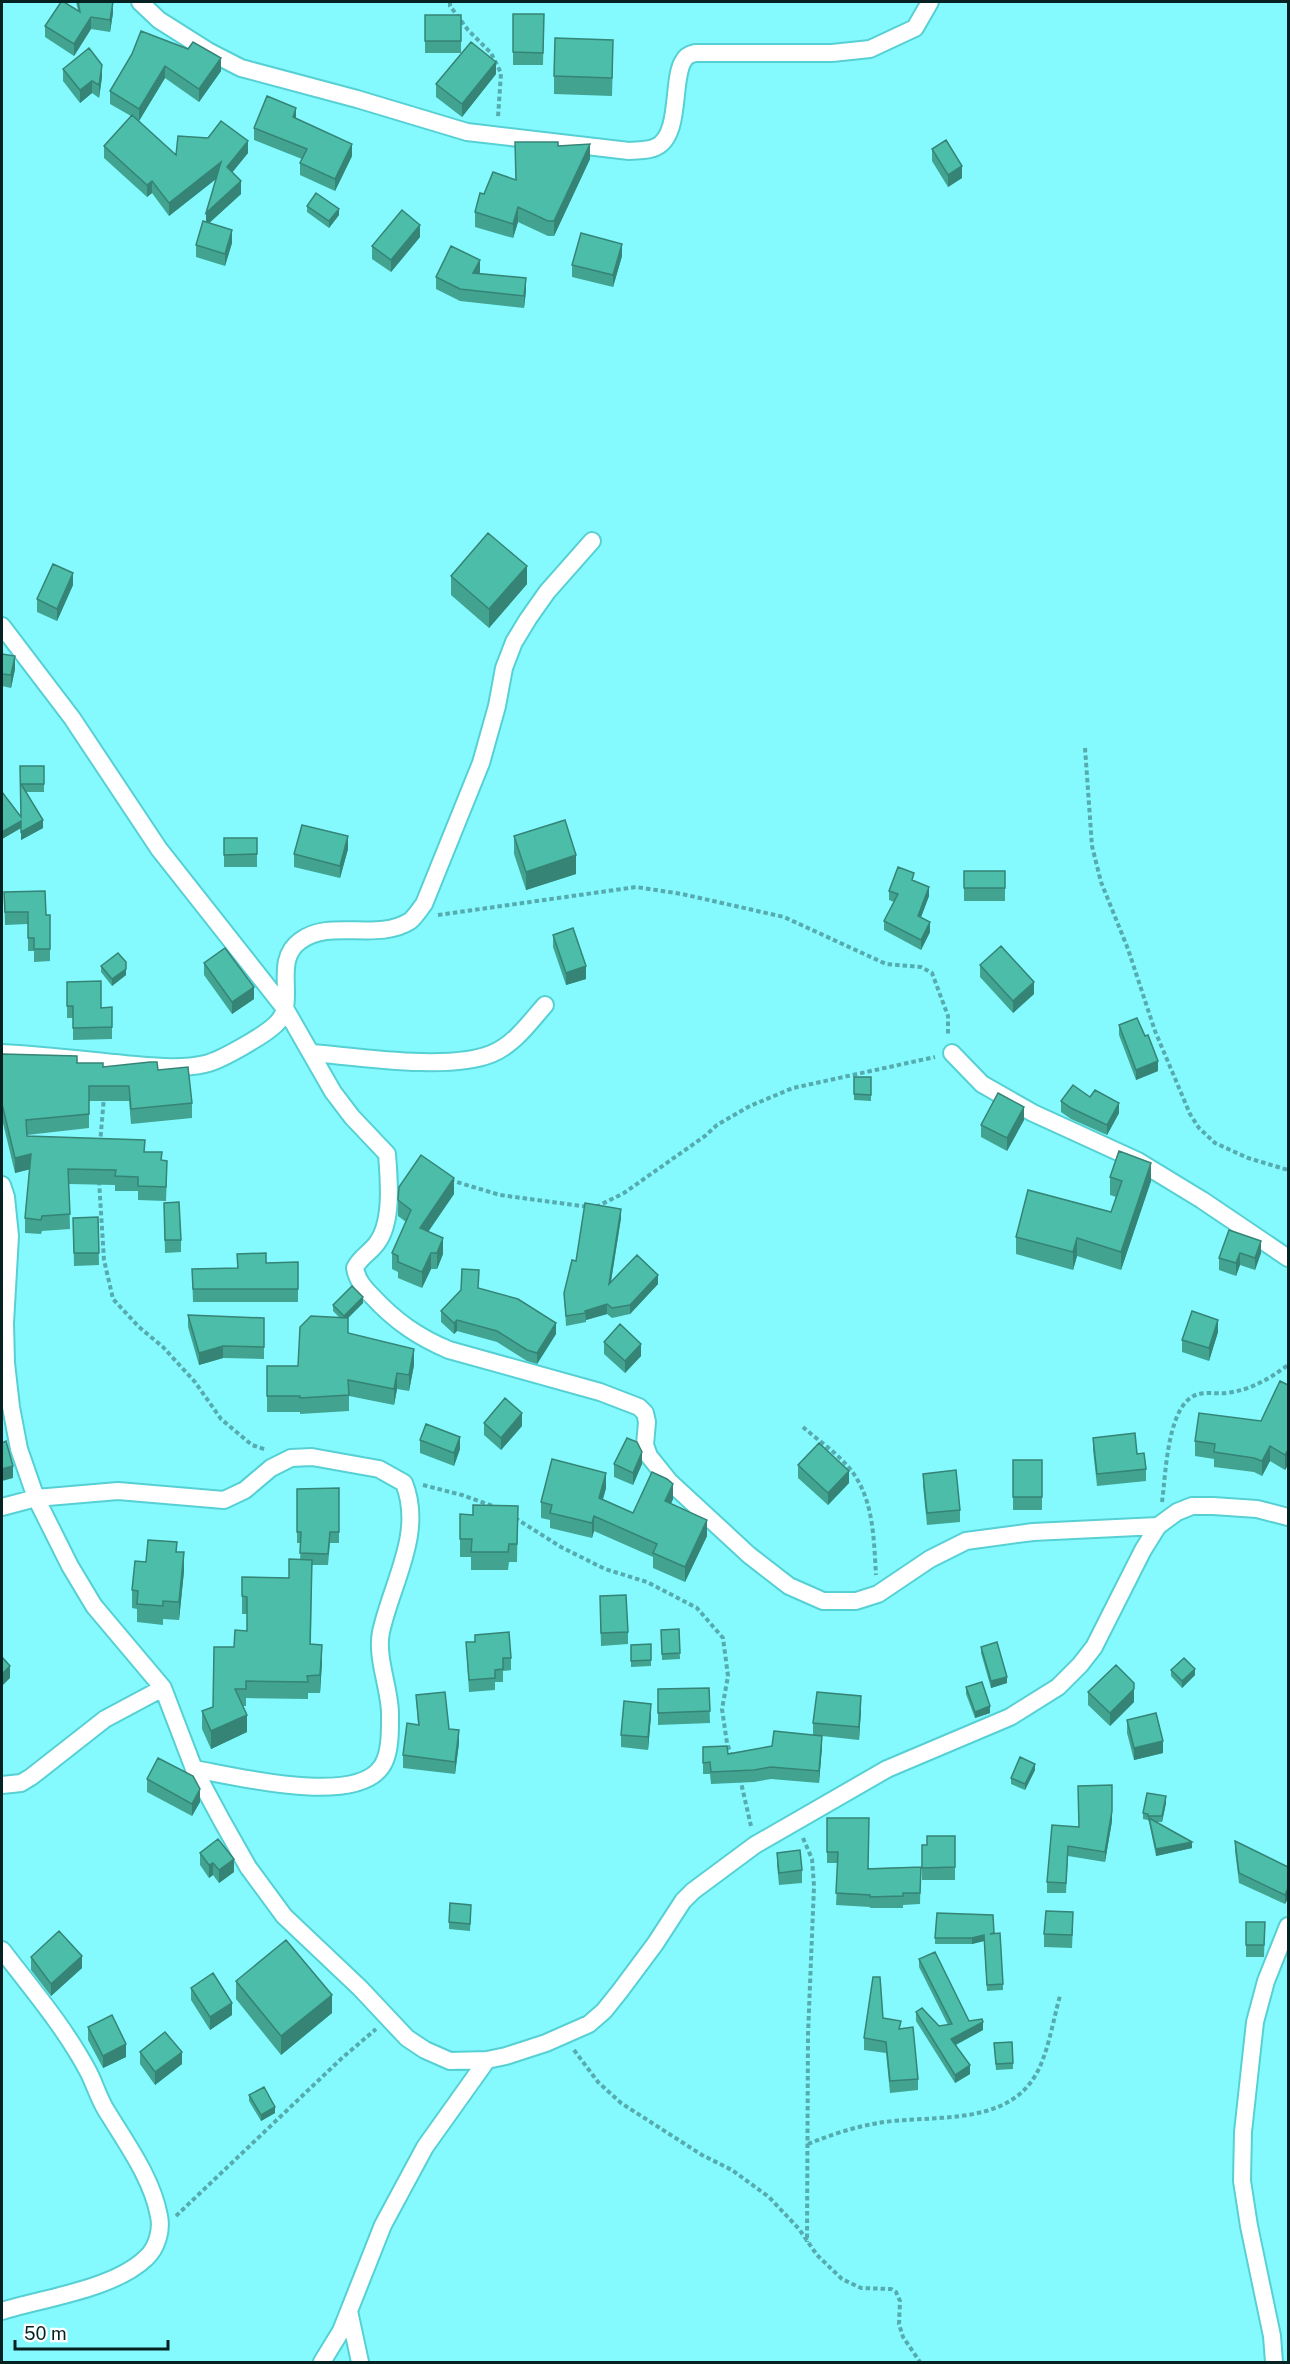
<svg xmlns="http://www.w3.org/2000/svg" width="1290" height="2364" viewBox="0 0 1290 2364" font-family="'Public Sans',sans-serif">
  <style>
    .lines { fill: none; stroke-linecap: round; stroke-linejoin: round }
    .street-casing { stroke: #57d0d4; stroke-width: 20 }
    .path { stroke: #56abae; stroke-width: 4; stroke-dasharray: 4.5 3; stroke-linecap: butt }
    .street { stroke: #fff; stroke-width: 16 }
    .wall { fill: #41a390 }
    .shaded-wall { fill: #358476 }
    .building { fill: #4cbda8; stroke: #358476; stroke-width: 1.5 }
  </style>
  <rect width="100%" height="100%" fill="#84faff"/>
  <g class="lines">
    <defs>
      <path id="street" d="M140,2L159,20L208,51L241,68L357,99L467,132L629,151C638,150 648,151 656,147C682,135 671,77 684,60C686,56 691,54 695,53H832L870,49L915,28L930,2
        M2,626L72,718L159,849L286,1010L333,1092L352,1117L387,1154C389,1180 393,1222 377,1243C370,1253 360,1257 355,1268C357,1280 364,1288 372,1296C395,1321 418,1337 449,1350L600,1392L639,1407L645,1413L647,1422L645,1445L649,1456L669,1481L749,1555L789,1586L823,1601H856L878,1594L930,1559L966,1541L1033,1532L1158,1526
        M2,1053C42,1055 83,1060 124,1064C150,1066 180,1070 205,1064C220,1061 265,1035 276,1024C299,1003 271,962 300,941C330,918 377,942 410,921C415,917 420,909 424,904L481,763L497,706L504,668L514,642L528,619L547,592L592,541
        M313,1053C359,1057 449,1071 491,1054C514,1045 529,1023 545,1005
        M952,1053L982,1084L1033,1113L1138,1161L1202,1200L1288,1258
        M2,1185L6,1197L10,1236L5,1323L6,1363L11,1407L19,1449L36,1498L70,1566L94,1606L163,1688L194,1769L222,1821L248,1867L284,1916L360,1988L407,2038L425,2050L450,2061L487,2060L506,2056L546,2043L589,2024L604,2011L620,1991L655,1944L683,1901L693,1891L755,1845L887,1769L1010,1717L1058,1687L1080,1665L1094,1647L1143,1550L1158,1526L1177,1512L1192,1506H1213L1257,1509L1288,1517
        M2,1507L36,1498L118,1491L224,1500L245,1490L271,1468L291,1458L312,1457L379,1469L404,1483C424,1533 392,1582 381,1632C376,1657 389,1686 390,1712C390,1728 391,1753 382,1766C356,1807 235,1776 194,1769
        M2,1785L21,1783L31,1777L105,1719L163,1688
        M2,1950C32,1989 66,2029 89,2073C95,2085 99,2099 106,2110C126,2143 152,2178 159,2216C162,2230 157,2248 146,2258C114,2289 44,2298 2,2311
        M349,2311L360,2362
        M322,2362L341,2331L383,2225L425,2147L487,2060
        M1274,2362L1272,2336L1249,2226L1242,2181L1243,2132L1255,2022L1266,1981L1288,1926"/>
    </defs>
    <use href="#street" class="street-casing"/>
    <path class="path" d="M450,2V6L468,30L491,53L501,73L498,117
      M1085,748L1092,846L1101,882L1128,949L1155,1031L1190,1114L1199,1128L1215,1143L1248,1158L1288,1170
      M438,915L636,887L682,894L784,917L886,964L921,967L932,973L948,1016V1036
      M100,1144L104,1097
      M450,1180L500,1195L589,1207
      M99,1181L104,1260L113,1299L139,1327L163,1347L195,1382L221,1419L252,1445L267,1450
      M596,1207L624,1193L705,1136L717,1125L750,1106L793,1088L935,1057
      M803,1427C821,1443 845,1458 857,1479C874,1507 874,1544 876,1575
      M423,1485L462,1495L493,1506
      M1162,1502C1166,1474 1167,1401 1199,1394C1207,1392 1217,1394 1226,1393C1251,1390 1269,1379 1288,1365
      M515,1518L561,1547L605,1569L647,1582L697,1608L723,1638L728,1676L722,1709L727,1743L732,1757
      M740,1778L751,1826
      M803,1838L812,1859L814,1886L808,2034L807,2242
      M574,2050L598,2082L621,2103L702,2155L732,2170L769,2197L799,2229L817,2255L842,2279L861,2288L891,2289L896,2292L900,2301L899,2324L903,2337L920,2362
      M808,2144C830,2135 854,2127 878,2123C928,2114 1004,2128 1035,2076C1048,2055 1053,2020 1060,1996
      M176,2216L342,2058L376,2029"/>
    <use href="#street" class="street"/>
  </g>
  <path class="wall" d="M76,2H113V13L110,32L91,29L74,56L45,37V26L78,10Z
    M544,14L543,65H513V52Z
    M425,15H461V53H425Z
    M132,54L221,71L199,102L165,78L139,121L176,155L248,153L232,172L241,194L209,223L232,243L225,266L196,257V245L206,222L216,179L169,216L152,193L147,197L104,158V146L131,116L110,104V91Z
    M613,59L612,96L554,94V76Z
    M63,69L102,77L99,98L92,93L80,103L63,81Z
    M496,74L462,117L436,97V84Z
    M296,118L352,156L335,191L300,175V163L302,159L254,140V128Z
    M558,146L590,159L554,236H548L518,222L513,238L475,227V212L484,194L516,180Z
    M932,149L962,178L948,187L932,161Z
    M307,206L339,215L329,228L307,212Z
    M420,237L391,272L372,259V246Z
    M622,256L613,287L572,277V265Z
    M480,272L479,274L526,291L524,308L460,301L436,289V277Z
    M451,576L527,584L489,628L451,595Z
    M73,585L57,621L37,612V599Z
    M2,654L15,669L11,688L2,686Z
    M20,766H44V792H25L43,828L21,840V828L2,839V792L21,817Z
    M514,836L576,874L526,890L514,854Z
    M224,838H257V867H224Z
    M348,849L340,878L294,867V854Z
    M964,871H1005V901H964Z
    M914,881L929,896L921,917L930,932L921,950L884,930V921L894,902L889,900V891Z
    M4,892L46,915H50V961L34,962V951H28V924L5,925Z
    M553,935L586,979L566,985L553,947Z
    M204,963L254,999L232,1014L204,975Z
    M980,965L1034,994L1013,1013L980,977Z
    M101,966L126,975L112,986L101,972Z
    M67,982L101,1008L112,1007V1039L73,1040V1018H67Z
    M1119,1025L1158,1071L1136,1080L1119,1035Z
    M2,1054L103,1067L158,1070L192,1103V1118L131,1124L129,1101H89V1128L27,1135V1136L145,1152L162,1160L167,1175L166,1201L138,1200V1191H115V1185L69,1184L70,1229L42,1231L41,1234L25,1233V1218L30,1169L15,1173L2,1119Z
    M854,1077H871V1101L854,1100Z
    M1090,1097L1119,1113L1107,1135L1071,1119L1061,1112V1101Z
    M1024,1120L1007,1151L981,1137V1125Z
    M1110,1177L1151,1181L1121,1270L1077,1256L1073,1270L1016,1254V1237L1111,1212L1116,1197L1110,1195Z
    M454,1194L428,1231L443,1254L437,1269H431L422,1288L398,1278V1272L392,1269V1253L406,1222L398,1216V1200Z
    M164,1215L181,1240V1252L165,1253Z
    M98,1217L99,1265L74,1266L73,1218Z
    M621,1218L611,1282L658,1284L630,1314L612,1318L607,1314L586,1320V1322L566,1326L564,1293L576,1261Z
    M1229,1230L1261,1253L1255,1270L1240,1265L1236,1276L1219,1270V1258Z
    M237,1254L266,1263L298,1262V1302H193L192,1269L237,1268Z
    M478,1289L556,1334L537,1364L527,1361L497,1342L457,1331L454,1334L441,1322V1311Z
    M363,1303L348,1318V1334L414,1365L409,1391L397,1389L394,1405L349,1396V1411L300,1414V1412H267V1366H298L339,1317L333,1311V1305Z
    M188,1315L264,1318V1359L223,1358L199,1365L188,1327Z
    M1218,1332L1209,1361L1182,1352V1340Z
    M604,1342L641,1356L625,1373L604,1354Z
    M1288,1385V1465L1285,1470L1270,1461L1262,1476L1254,1472L1214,1467V1459L1195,1456V1441L1261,1421Z
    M484,1423L522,1426L501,1450L484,1435Z
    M1093,1438L1137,1454L1146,1469V1481L1097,1486L1093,1450Z
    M420,1440L460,1449L454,1466L420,1453Z
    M1013,1460H1042V1510H1013Z
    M614,1464H642L633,1485L614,1477Z
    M798,1465L849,1483L828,1505L798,1478Z
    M923,1474L960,1510V1522L927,1525L923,1486Z
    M339,1488V1543H330L328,1565H312L311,1644L322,1662L320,1693H308V1699L246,1698V1706H243L247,1732L211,1749L202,1729V1711L213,1707L234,1647L247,1631V1614H242V1577L289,1578L300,1560L301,1543H297V1489Z
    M606,1488L603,1499L633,1513L673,1499L671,1504L707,1536L685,1582L653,1568V1557L594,1531L592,1538L550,1528V1520L541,1518V1502Z
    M518,1506L517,1562H509L508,1570H471V1557H460V1514L473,1515Z
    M177,1552L184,1571L179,1620L163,1619V1625L137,1622V1609L132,1608V1590L146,1562Z
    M600,1608L628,1632V1644L601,1646Z
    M679,1629L680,1659L662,1660L661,1630Z
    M466,1642L511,1658V1670L503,1671V1682H495V1690L469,1692Z
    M651,1644V1666L631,1667V1645Z
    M981,1647L1007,1683L991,1688L981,1653Z
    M1171,1670L1195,1675L1182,1688L1171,1676Z
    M966,1687L990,1713L975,1718L966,1694Z
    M709,1688L710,1723L658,1725V1689Z
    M1088,1692L1134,1702L1110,1726L1088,1705Z
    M416,1695L459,1743L455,1774L403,1768V1755L418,1725Z
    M861,1709L859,1740L822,1736V1747L819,1783L771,1779L754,1782L711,1784L710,1774H703V1747L728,1754L772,1746L813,1735V1723Z
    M651,1716L648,1750L621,1747V1735Z
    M1127,1720L1163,1753L1134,1760L1127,1733Z
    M1035,1770L1025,1790L1011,1784V1778Z
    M147,1779L200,1802L192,1816L147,1792Z
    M1166,1803L1162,1822H1156L1192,1848L1156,1856L1149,1822L1148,1820L1143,1819V1813Z
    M827,1818L869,1868L921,1867L920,1904L903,1905V1908H870V1907L836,1905L838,1863H827Z
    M1112,1821L1105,1862L1068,1856L1066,1893H1047V1882L1078,1827Z
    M955,1836V1880H922V1845H927Z
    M1235,1841L1288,1867V1898L1285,1904L1239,1883L1235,1851Z
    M200,1853L234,1872L219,1883L213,1875L209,1878L200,1865Z
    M777,1853L802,1870V1883L779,1885L777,1865Z
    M471,1911L470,1931L449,1929V1922Z
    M1246,1922H1265L1264,1957H1246Z
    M1073,1925L1072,1948L1044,1947V1934Z
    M994,1934L1003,1984V1990L987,1991L984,1941L972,1944H935V1938Z
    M31,1957L82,1968L51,1996L31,1970Z
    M919,1959L969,2021L983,2030L956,2045L970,2074L955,2083L916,2021V2012L939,2026L948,2025L919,1967Z
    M236,1981L332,2013L281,2055L236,1999Z
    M191,1988L232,2015L210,2030L191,2000Z
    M883,2018L901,2029L918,2079V2090L890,2093L886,2053L864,2050V2038Z
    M88,2027L126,2057L103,2068L88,2040Z
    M994,2043L1013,2063V2069L996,2070Z
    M140,2052L182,2064L155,2085L140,2064Z
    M249,2095L275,2113L261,2121L249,2101Z"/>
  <path class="shaded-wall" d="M113,2V13L110,32V20Z
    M91,17V29L74,56V44Z
    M221,58V71L199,102V89Z
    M496,62V74L462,117V104Z
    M102,65V77L99,98V85Z
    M165,66V78L139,121V109Z
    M92,81V93L80,103V90Z
    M296,108V120L293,117Z
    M248,141V153L227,179V167Z
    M352,144V156L335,191V179Z
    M590,144V159L554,236V221Z
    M221,162V175L169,216V203Z
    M962,166V178L948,187V175Z
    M152,181V193L147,197V185Z
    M241,181V194L206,226V213Z
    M518,207V222L513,238V224Z
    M339,209V215L329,228V221Z
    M420,225V237L391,272V260Z
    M232,230V243L225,266V254Z
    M622,244V256L613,287V275Z
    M480,260V272L473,286V273Z
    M526,278V291L524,308V296Z
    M527,566V584L489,628V609Z
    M73,573V585L57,621V609Z
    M15,656V669L11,688V675Z
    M43,820V828L21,840V832Z
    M21,821V828L2,839V832Z
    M348,836V849L340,878V866Z
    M576,855V874L526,890V872Z
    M929,887V896L918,925V916Z
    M930,922V932L921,950V940Z
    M586,966V979L566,985V973Z
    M126,969V975L112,986V979Z
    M1034,982V994L1013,1013V1001Z
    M254,987V999L232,1014V1002Z
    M1158,1061V1071L1136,1080V1070Z
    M1119,1103V1113L1107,1135V1125Z
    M1024,1107V1120L1007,1151V1138Z
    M31,1154V1169L15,1173V1158Z
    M1151,1163V1181L1121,1270V1252Z
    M454,1178V1194L420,1244V1228Z
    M621,1209V1218L609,1293V1284Z
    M443,1238V1254L437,1269V1253Z
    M1077,1238V1256L1073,1270V1252Z
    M1261,1241V1253L1255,1270V1258Z
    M431,1253V1269L422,1288V1272Z
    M1240,1253V1265L1236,1276V1263Z
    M658,1275V1284L630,1314V1305Z
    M363,1297V1303L344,1322V1316Z
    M607,1304V1314L586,1320L585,1311Z
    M457,1320V1331L454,1334V1323Z
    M1218,1320V1332L1209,1361V1348Z
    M556,1323V1334L537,1364V1353Z
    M641,1344V1356L625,1373V1361Z
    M223,1346V1358L199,1365V1353Z
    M414,1349V1365L409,1391V1375Z
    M397,1373V1389L394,1405V1389Z
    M522,1413V1426L501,1450V1438Z
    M460,1437V1449L454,1466V1453Z
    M1270,1446V1461L1262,1476V1461Z
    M1288,1450V1465L1285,1470V1455Z
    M642,1452V1464L633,1485V1473Z
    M13,1466V1478L2,1481V1469Z
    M849,1471V1483L828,1505V1493Z
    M606,1473V1488L599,1513V1498Z
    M673,1484V1499L665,1516V1501Z
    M594,1516V1531L592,1538V1523Z
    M707,1520V1536L685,1582V1567Z
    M184,1552V1571L179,1620V1602Z
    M322,1645V1662L320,1693V1675Z
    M10,1666V1678L2,1686V1674Z
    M1195,1669V1675L1182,1688V1681Z
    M1007,1677V1683L991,1688V1681Z
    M1134,1689V1702L1110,1726V1713Z
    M861,1696V1709L859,1740V1727Z
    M651,1704V1716L648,1750V1737Z
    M990,1706V1713L975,1718V1712Z
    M247,1715V1732L211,1749V1731Z
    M459,1730V1743L455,1774V1762Z
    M822,1736V1747L819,1783V1771Z
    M1163,1741V1753L1134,1760V1748Z
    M1035,1764V1770L1025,1790V1784Z
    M200,1789V1802L192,1816V1804Z
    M1166,1796V1803L1162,1822V1816Z
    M1112,1811V1821L1105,1862V1852Z
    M1192,1842V1848L1156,1856V1849Z
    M234,1859V1872L219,1883V1870Z
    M213,1863V1875L209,1878V1865Z
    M1288,1888V1898L1285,1904V1895Z
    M984,1935V1941L972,1944V1938Z
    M82,1956V1968L51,1996V1984Z
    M332,1995V2013L281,2055V2036Z
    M232,2003V2015L210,2030V2017Z
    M983,2022V2030L951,2047V2039Z
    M126,2044V2057L103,2068V2056Z
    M182,2052V2064L155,2085V2072Z
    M970,2065V2074L955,2083V2075Z
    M275,2107V2113L261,2121V2115Z"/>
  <path class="building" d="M61,2H64L80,12L78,2H113L110,20L91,17L74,44L45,26Z
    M513,14H544L543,53L513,52Z
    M425,15H461V41H425Z
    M141,31L188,49L193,42L221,58L199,89L165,66L139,109L110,91L132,54Z
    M555,38L613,40L612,78L554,76Z
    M471,42L496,62L462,104L436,84Z
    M89,48L102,65L99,85L92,81L80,90L63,69Z
    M267,96L296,108L293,117L352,144L335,179L300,163L307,149L254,128Z
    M132,115L176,155L178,136L208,138L221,121L248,141L227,167L241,181L206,213L221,162L169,203L152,181L147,185L104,146Z
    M946,140L962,166L948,175L932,149Z
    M515,142H558V146L590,144L554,221H548L518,207L513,224L475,212L480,193L484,194L493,172L516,180Z
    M316,193L339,209L329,221L307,206Z
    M402,210L420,225L391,260L372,246Z
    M203,221L232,230L225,254L196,245Z
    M581,233L622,244L613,275L572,265Z
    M451,246L480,260L473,273L526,278L524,296L460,289L436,277Z
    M488,533L527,566L489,609L451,576Z
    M53,564L73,573L57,609L37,599Z
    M2,654L15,656L11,675L2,674Z
    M20,766H44V784H21L43,820L21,832V821L2,832V792L21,817Z
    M565,820L576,855L526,872L514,836Z
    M302,825L348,836L340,866L294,854Z
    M224,838H257V854L224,855Z
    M898,867L914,873L912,880L929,887L918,916L930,922L921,940L884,921L898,894L889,891Z
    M964,871H1005V888H964Z
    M45,891L46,915H50V949H34V938H28V912H5L4,892Z
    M573,928L586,966L566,973L553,935Z
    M1001,946L1034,982L1013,1001L980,965Z
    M225,948L254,987L232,1002L204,963Z
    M118,953L126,962V969L112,979L101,966Z
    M101,981V1008L112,1007V1027L73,1028V1006H67V982Z
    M1137,1018L1145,1036L1148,1035L1158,1061L1136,1070L1119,1025Z
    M2,1054L77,1056V1063H103V1067L150,1062H157L158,1070L188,1067L192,1103L131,1109L129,1086H89V1114L26,1120L27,1136L145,1140L144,1152H162L161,1160L167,1161L166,1187L138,1186V1177L115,1176L116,1170L68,1169L70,1214L42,1216L41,1220L25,1218L31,1154L15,1158L2,1104Z
    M854,1077H871V1095L854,1094Z
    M1073,1085L1090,1097L1095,1090L1119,1103L1107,1125L1071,1108L1061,1101Z
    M998,1093L1024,1107L1007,1138L981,1125Z
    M1119,1151L1151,1163L1121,1252L1077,1238L1073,1252L1016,1237L1028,1190L1111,1212L1122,1181L1110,1177Z
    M421,1155L454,1178L420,1228L443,1238L437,1253H431L422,1272L398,1262V1256L392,1253L411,1210L398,1200L399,1187Z
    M179,1202L181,1240H165L164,1203Z
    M585,1203L621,1209L609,1284L637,1255L658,1275L630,1305L612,1308L607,1304L585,1311L586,1313L566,1316L564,1293L572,1260L576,1261Z
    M98,1217L99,1253H74L73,1218Z
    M1229,1230L1261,1241L1255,1258L1240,1253L1236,1263L1219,1258Z
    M266,1253V1263L298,1262V1289H193L192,1269L238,1268L237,1254Z
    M462,1269L479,1270L478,1288L518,1299L556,1323L537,1353L527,1350L497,1331L457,1320L454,1323L441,1311L461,1290Z
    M352,1286L363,1297L344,1316L333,1305Z
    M1192,1311L1218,1320L1209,1348L1182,1340Z
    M188,1315L264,1318V1347L223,1346L199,1353Z
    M311,1316L348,1318V1333L414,1349L409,1375L397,1373L394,1389L348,1380L349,1395L300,1398V1396H267V1366H298L300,1327Z
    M620,1324L641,1344L625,1361L604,1342Z
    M1280,1381L1288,1385V1450L1285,1455L1270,1446L1262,1461L1254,1458L1214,1452L1215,1444L1195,1441L1199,1413L1261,1421Z
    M505,1398L522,1413L501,1438L484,1423Z
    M426,1424L460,1437L454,1453L420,1440Z
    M1135,1433L1137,1454L1144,1453L1146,1469L1097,1474L1093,1438Z
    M627,1438L637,1442L642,1452L633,1473L614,1464Z
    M6,1441L13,1466L2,1469V1443Z
    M819,1443L849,1471L828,1493L798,1465Z
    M552,1459L606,1473L599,1498L633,1513L652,1472L667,1479L673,1484L665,1501L707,1520L685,1567L653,1553L657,1544L594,1516L592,1523L550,1513L552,1505L541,1502Z
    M1013,1460H1042V1497H1013Z
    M956,1470L960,1510L927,1513L923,1474Z
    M339,1488V1532H330L328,1554L300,1553L301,1532H297V1489Z
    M473,1505L518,1506L517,1544H509L508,1552H471L472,1539H460V1514L473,1515Z
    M148,1540L177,1542L176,1552H184L179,1602L163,1601V1606L137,1604L138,1591L132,1590L135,1561L146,1562Z
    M289,1559L312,1560L310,1644L322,1645L320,1675L307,1676L308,1682L246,1681V1689H235L247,1715L211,1731L202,1711L213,1707L214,1647H234L235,1630L247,1631V1597L242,1596V1577L289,1578Z
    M626,1595L628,1632L601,1633L600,1596Z
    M679,1629L680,1653L662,1654L661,1630Z
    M509,1632L511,1658H503V1669L495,1670V1678L469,1680L466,1642H475V1635Z
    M997,1642L1007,1677L991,1681L981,1647Z
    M651,1644V1660L631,1661V1645Z
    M2,1657L10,1666L2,1674Z
    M1184,1658L1195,1669L1182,1681L1171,1670Z
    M1116,1665L1134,1683V1689L1110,1713L1088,1692Z
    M982,1682L990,1706L975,1712L966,1687Z
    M709,1688L710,1711L658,1713V1689Z
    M445,1692L449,1729L459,1730L455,1762L403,1755L407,1723L419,1725L416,1695Z
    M817,1692L861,1696L859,1727L813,1723Z
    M624,1701L651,1704L648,1737L621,1735Z
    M1156,1713L1163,1741L1134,1748L1127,1720Z
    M774,1731L822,1736L819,1771L771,1767L754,1770L711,1772L710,1762L703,1763V1747L727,1746L728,1754L772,1746Z
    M1020,1757L1035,1764L1025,1784L1011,1778Z
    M158,1758L193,1776L200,1789L192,1804L147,1779Z
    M1112,1785V1811L1105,1852L1068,1846L1066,1883L1047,1882L1052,1825L1079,1827L1078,1786Z
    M1147,1793L1166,1796L1162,1816H1148V1814L1143,1813Z
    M827,1818H869L868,1869L921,1867L920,1893H903V1896L870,1897V1895L836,1893L838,1852H827Z
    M1149,1818L1192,1842L1156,1849Z
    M927,1836H955V1867L922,1868V1845H927Z
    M218,1839L234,1859L219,1870L213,1863L209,1865L200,1853Z
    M1235,1841L1288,1867V1888L1285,1895L1239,1873Z
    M800,1850L802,1870L779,1873L777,1853Z
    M450,1903L471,1905L470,1924L449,1922Z
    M1046,1911L1073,1912L1072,1935L1044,1934Z
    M937,1913L993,1915L994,1933L990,1934L1000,1933L1003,1984L987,1985L984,1935L972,1938H935Z
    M1246,1922H1265L1264,1945H1246Z
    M59,1931L82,1956L51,1984L31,1957Z
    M286,1940L332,1995L281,2036L236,1981Z
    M935,1952L969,2021L982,2019L983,2022L951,2039L970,2065L955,2075L916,2012L922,2008L939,2026L952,2024L919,1959Z
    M213,1973L232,2003L210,2017L191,1988Z
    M873,1977H880L883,2018L901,2021L899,2029L913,2027L918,2079L890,2081L886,2042L864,2038Z
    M112,2015L126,2044L103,2056L88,2027Z
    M165,2032L182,2052L155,2072L140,2052Z
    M1012,2042L1013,2063L996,2064L994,2043Z
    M264,2087L275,2107L261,2115L249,2095Z"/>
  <rect width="1290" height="2364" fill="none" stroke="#062122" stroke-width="6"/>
  <path d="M15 2340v9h153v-9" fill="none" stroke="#062122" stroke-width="3"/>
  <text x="24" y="2340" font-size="18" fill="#062122" stroke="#ffffff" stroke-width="4.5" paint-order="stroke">50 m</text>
</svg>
